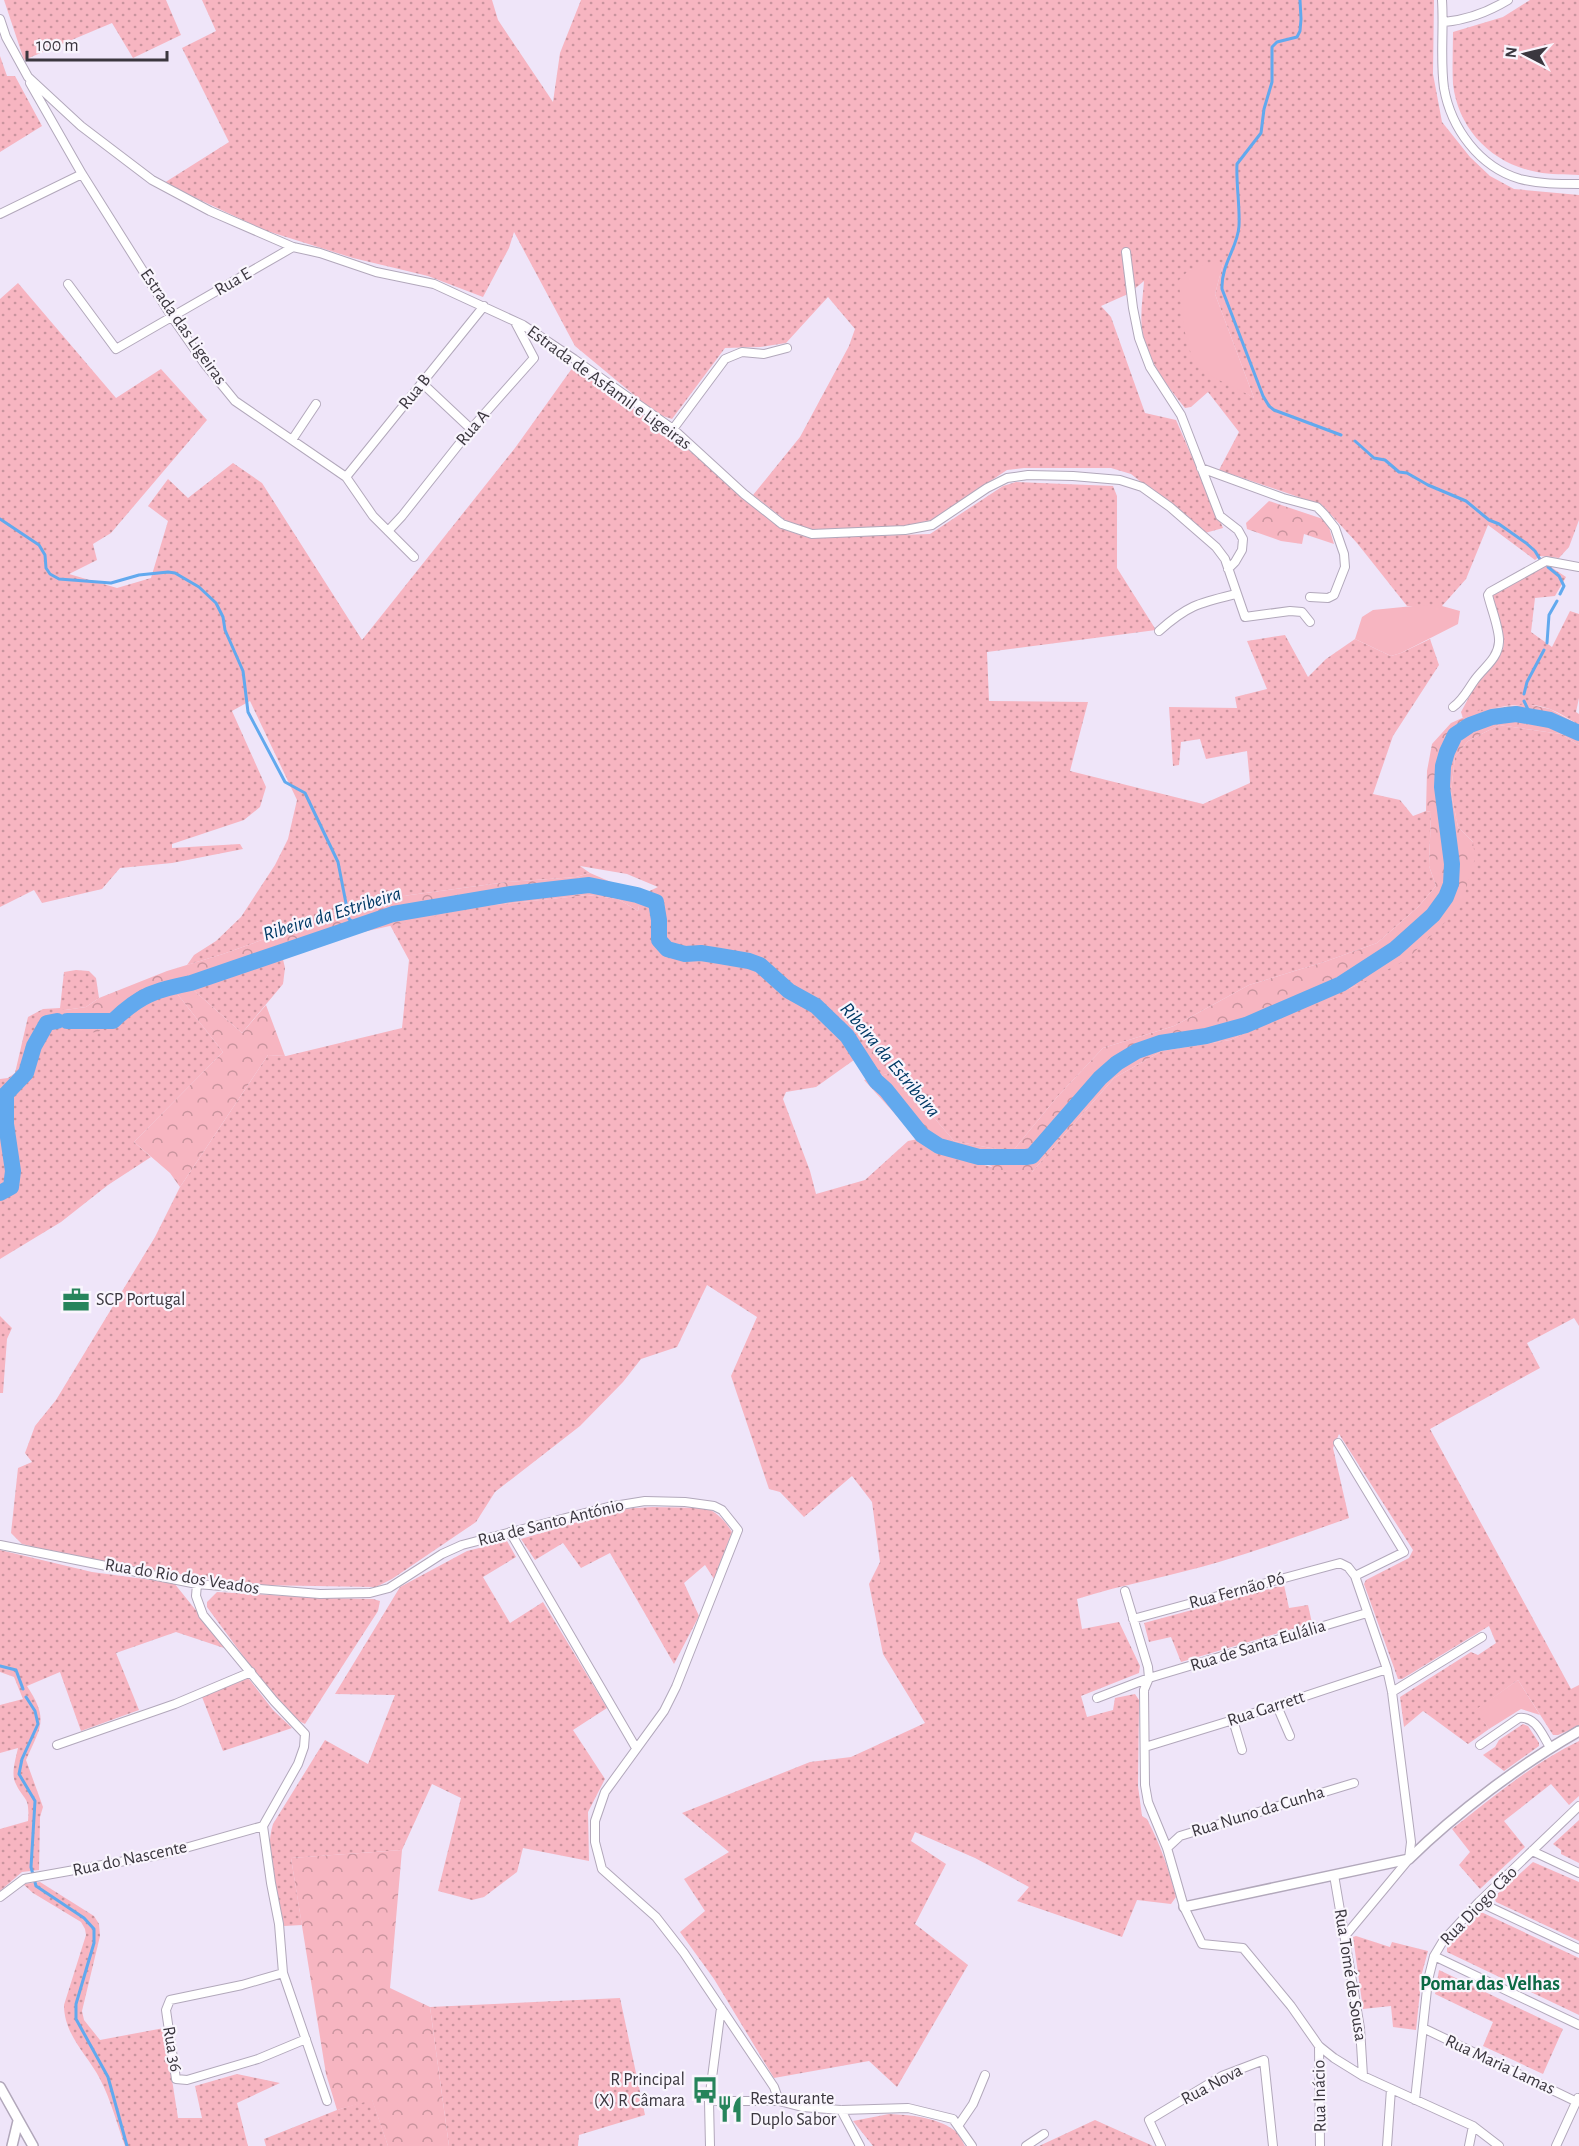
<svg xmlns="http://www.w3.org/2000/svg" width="1579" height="2146" viewBox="0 0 1579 2146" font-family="'Alegreya Sans',sans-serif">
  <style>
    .grass { fill: url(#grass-dots); fill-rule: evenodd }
    .forest { fill: url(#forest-crowns) }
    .garden { fill: #f7b5c1 }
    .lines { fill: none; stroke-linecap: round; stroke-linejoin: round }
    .stream { stroke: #62a9ee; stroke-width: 3 }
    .river { stroke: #62a9ee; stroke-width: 16 }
    .minor-casing { stroke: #b2a8bb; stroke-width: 10 }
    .tertiary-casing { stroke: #b2a8bb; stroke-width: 12 }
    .minor { stroke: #fff; stroke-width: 8 }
    .tertiary { stroke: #fff; stroke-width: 9 }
    .labels { text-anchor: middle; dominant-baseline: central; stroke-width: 4.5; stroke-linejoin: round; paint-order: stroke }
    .street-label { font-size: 18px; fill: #3b373f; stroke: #f9f5fd }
    .poi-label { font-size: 18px; fill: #3b373f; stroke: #f9f5fd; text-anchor: start }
    .water-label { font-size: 20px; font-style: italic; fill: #013965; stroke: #f9f5fd }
    .neighbourhood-label { font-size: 20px; font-weight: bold; fill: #0b6944; stroke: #f9f5fd }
  </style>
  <defs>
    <pattern id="grass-dots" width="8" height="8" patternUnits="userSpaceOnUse" patternTransform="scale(1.5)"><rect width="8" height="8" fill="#f7b5c1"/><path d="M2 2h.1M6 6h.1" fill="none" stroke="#c9949e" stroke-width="1.8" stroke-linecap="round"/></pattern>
    <pattern id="forest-crowns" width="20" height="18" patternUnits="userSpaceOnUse" patternTransform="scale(1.5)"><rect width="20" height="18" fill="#f7b5c1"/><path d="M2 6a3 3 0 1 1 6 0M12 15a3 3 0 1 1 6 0" fill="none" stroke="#c9949e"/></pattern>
  </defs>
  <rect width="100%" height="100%" fill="#efe5f9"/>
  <path class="grass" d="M4,0H166L181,35L133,58L112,23L24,60Z
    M202,0H492L498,20L553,102L560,53L581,0H1434L1433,74L1442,122L1470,157L1490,176L1514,189L1579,195V520L1569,547L1559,558L1540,556L1535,560L1488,525L1466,579L1442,606H1407L1357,543L1322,505L1219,470L1239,432L1208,392L1191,407L1185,408C1166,384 1147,360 1142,329C1140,313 1143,297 1144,281L1132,291L1128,254L1123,249L1128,294L1101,306L1111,317L1145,413L1176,420L1223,528L1205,533L1131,474L1111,468H1024L1007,470L932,520L905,526L812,531L785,520L753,495L800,437L849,346L855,329L828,297L786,343L760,347L725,348L672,419L657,414L575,346L514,232L509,248L483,297L428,276L353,258L264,230L164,183L229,142L182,48L216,31ZM1223,264L1215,294L1254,398L1233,385L1189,270Z
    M1530,0H1579V175C1565,174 1551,175 1537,172C1492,164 1458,129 1453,84C1452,67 1453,49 1453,32L1503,17Z
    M0,56L7,76H15L42,126L0,152Z
    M18,283L116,398L161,369L207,420L111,533L93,544L97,560L69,574L117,588L151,578L168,521L148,506L168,479L188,498L233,463L262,483L362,640L515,448L573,367L663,429L786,530L809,538L930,534L1003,486L1016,482L1113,486L1117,496V568L1156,630L987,652L989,701L1088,702L1070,771L1203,804L1250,783L1247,751L1206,759L1200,739L1181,742L1179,765L1173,766L1169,707L1237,708L1235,697L1267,689L1247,641L1285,635L1308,677L1326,659L1355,639L1391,656L1401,653L1430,639L1439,665L1393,736L1373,794L1400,800L1413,816L1426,811L1431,812L1429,866L1436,886L1418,907L1377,943L1324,962L1249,985L1174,1026L1103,1048L1057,1097L1012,1152L954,1141L895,1072L868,1079L854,1060L816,1087L786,1092L783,1099L810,1171L816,1194L865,1180L908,1141L918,1139L961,1159L992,1167L988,1171L1032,1172L1114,1078L1162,1051L1230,1040L1307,1005L1358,985L1473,842L1458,827L1451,792L1455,757L1468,741L1499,725L1561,734L1579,745V1326L1574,1318L1527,1343L1540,1368L1430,1429L1571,1689L1579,1685V1726L1558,1735H1553L1518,1680L1476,1710L1489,1729L1468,1744L1423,1711L1404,1727L1400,1697L1471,1652L1478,1655L1496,1643L1489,1626L1402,1679H1398L1364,1584L1366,1580L1409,1558L1413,1550L1339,1434L1333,1448L1349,1518C1306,1533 1263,1549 1219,1562C1172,1576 1124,1584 1077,1599L1082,1629L1119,1622L1140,1666L1139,1673L1081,1696L1087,1717L1113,1710L1115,1698L1135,1694L1139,1700L1138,1786L1142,1816L1147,1819C1160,1844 1169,1869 1176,1897L1171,1904L1137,1900L1122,1937L1017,1901L1029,1887L975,1858L915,1832L911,1841L946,1864L915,1924L968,1965L897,2087L869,2061L774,2078L714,1979L680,1932L705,1911L684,1879L729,1852L682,1813L810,1762L851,1757L925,1723L883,1654L869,1584L880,1562L872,1502L852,1476L804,1517L780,1492L769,1489L731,1376L757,1317L707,1285L677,1347L641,1359L623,1382L580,1426L495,1492L476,1522L392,1579L376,1587L250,1585L94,1561L22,1544L11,1533L18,1468L32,1462L25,1453L35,1426L56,1400L155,1237L180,1187L268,1055L286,1056L402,1028L409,960L390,925L474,907L587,895L618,899L638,911L641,895L658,887L627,874L580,866L590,873L576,877L507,882L388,898L326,917L223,954L187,965L194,955L216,941L241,917L275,865L288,839L297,800L250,701L232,711L266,787L260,807L244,820L172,844V848L240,844L243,849L172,863L120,868L102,889L42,903L34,890L0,907V299Z
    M1548,565L1566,577L1555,596L1535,598L1531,632L1552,647L1570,611L1579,614V698L1576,712L1579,714V725C1569,719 1560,713 1550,709C1525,699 1486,708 1463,718L1461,712L1477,682L1503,649L1504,639L1492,595Z
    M282,955L285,968L283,984L242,1033L190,987Z
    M76,970L89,971L96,978L99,998L86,1007L65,1010L103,1029L145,999L175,991L223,1052L134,1142L151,1157L108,1185L61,1222L0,1259V1079L8,1078L15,1073L28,1017L43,1009L60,1008L64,972Z
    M0,1316L12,1328L7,1339L3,1393H0Z
    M652,1507L706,1508C717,1512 726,1522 732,1532L714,1579L705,1565L684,1583L699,1616L674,1664L610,1553L581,1568L563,1543L535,1560L521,1539L621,1509Z
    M507,1541L516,1557L483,1577L510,1623L543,1602L607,1708L573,1730L605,1779L588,1812L589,1861L523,1848L517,1872L484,1897L472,1900L438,1891L461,1798L432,1784L402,1850L291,1858L302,1925L284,1926C278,1894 263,1856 273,1824L325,1740L368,1764L395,1695L335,1694L400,1587L467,1551Z
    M0,1550L92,1572L174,1583L227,1649L176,1632L116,1653L139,1710L81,1731L60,1672L27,1686C49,1720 41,1726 26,1760L43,1807L40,1817L39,1870L22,1872L0,1891V1829L28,1821C30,1795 24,1802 15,1782C11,1772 16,1758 18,1748L0,1753V1705L23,1699L14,1677L0,1672Z
    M1284,1585L1289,1608L1308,1605L1312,1623L1181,1662L1171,1637L1149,1642L1144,1623Z
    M217,1592L322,1598L373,1599L380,1601L378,1611L305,1724L299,1721L271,1694L207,1607V1602Z
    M246,1679H249L273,1710L292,1728L223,1751L202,1697Z
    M1523,1724L1528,1726L1539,1743V1746L1504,1771L1483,1755L1495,1747L1499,1740Z
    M1579,1741V1796L1569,1805L1551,1784L1504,1821L1525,1847L1480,1889L1459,1865L1470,1852L1452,1829C1492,1798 1533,1763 1579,1741Z
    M1579,1820V1863L1561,1854V1850L1553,1844Z
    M1533,1862L1579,1882V1941L1496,1902L1494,1897Z
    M40,1882L94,1916L99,1924L100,1936L82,2011L84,2020L100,2040L164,2028L178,2118H202L195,2086L237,2074L280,2083L237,2103L248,2146H125C117,2124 111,2100 100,2079C87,2054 64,2035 64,2005L86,1935L85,1929L81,1922L33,1893L23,1884Z
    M1479,1911L1579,1958V2015L1447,1952V1948Z
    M1356,1936L1390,1947L1392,1942L1428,1951L1422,1973L1416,2030L1393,2027L1391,2006L1363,2009L1353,1937Z
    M1439,1970L1563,2029L1543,2074L1483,2046L1493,2022L1435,1994Z
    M620,1998L645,2115L579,2135L578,2146H449L430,2007Z
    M372,2099L388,2146H266L264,2139L337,2110Z
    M889,2114C910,2115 936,2117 954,2130C959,2133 962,2141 965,2146H873L853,2121Z
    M1095,2120L1153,2146H1039Z"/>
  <path class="forest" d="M1269,501L1323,519L1328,524L1334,544L1304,534L1302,544L1281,541L1247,529L1246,523Z
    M1527,704L1550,709L1579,725V745L1561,734L1499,725L1468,741L1455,757L1451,792L1458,827L1473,842L1475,858L1461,907L1406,960L1358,985L1307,1005L1230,1040L1162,1051L1114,1078L1032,1172H987L992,1166L961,1159L918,1139L864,1080L895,1072L954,1141L1012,1152L1057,1097L1103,1048L1174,1026L1249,985L1324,962L1377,943L1418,907L1436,886L1429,866L1431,812L1426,811L1427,771L1432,744L1451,723L1480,710Z
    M590,873L641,895L638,911L618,899L587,895L474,907L363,932L278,956L211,981L190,987L242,1033L266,1005L285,1056L268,1055L180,1187L170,1173L134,1142L223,1052L175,991L145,999L98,1032L86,1033L59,1023L60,1009L65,1010L86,1007L99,998L167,971L223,954L326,917L388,898L507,882L576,877Z
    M402,1850L390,1988L430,2007L449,2146H388L372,2100L337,2110L326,2074L291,1858Z"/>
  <path class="garden" d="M1217,260L1223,264L1215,294L1254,398C1238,388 1220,382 1205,372C1183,359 1181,303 1179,280L1189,270Z
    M1423,605L1442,606L1460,611L1458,624L1401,653L1391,656L1355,639L1362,617L1373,610Z
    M1518,1680L1540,1715L1521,1709L1489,1729L1475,1710Z"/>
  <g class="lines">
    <path class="stream" d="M1300,0L1301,19L1300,31L1297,37L1277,42L1272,47V82L1264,109L1261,133L1237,164C1236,185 1240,205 1239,226C1238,247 1221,264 1222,289L1263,396L1269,406L1274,410L1341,435
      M1355,441L1374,458L1385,460L1399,472L1407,473L1428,485L1466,501L1489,520L1499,524L1526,543L1535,551L1541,561
      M0,519L39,545L45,555L46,568L50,574L59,579L111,583L139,575L168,572L175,573L199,587L216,603L223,617L225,630L243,671L248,712L285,782L305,793L338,862L349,919L357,926
      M1548,567L1559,576L1564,586L1560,594
      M1547,643L1549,615L1557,601
      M1524,694L1527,682L1544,650
      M1524,701L1531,716
      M0,1090L6,1094
      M0,1666L16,1670L23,1689
      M26,1697L35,1711L38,1724L22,1759L19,1774L35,1801L31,1867L36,1886L84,1918L94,1929V1943L76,2004V2019L108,2077L127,2146"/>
    <path class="river" d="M67,1021H113C140,995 155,990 191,983L393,914L511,894L589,885L637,895L656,902L659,920V940L667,949L685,954L701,953L720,956L749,961L760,965L789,991L816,1006L847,1036L876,1081L886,1090L922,1135L939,1146L979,1157H1026L1032,1156L1100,1078L1117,1063L1137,1051L1160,1043L1206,1036L1246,1025L1341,984L1395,949L1433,915L1446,897L1451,884L1452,864L1442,787L1443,766L1447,752L1455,735L1470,725L1492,717L1516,714L1550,720L1579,733
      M0,1193L11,1187L13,1171L6,1124V1094L26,1073L34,1046L47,1023L57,1021"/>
    <defs>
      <path id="minor" d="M1442,0C1444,29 1440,59 1444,88C1451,128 1479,167 1520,179C1539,184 1559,184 1579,184
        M0,19L6,37L28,77L81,126L152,180L210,211L293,247L320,253L376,272L434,284L523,325L574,359L673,429L744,494L782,524L812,534L905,530L932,525L987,488L1007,478L1028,475L1073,476L1120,480L1142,487L1170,507L1216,547L1225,559L1245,617L1290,611L1302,612L1310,622
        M1444,22C1466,20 1488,12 1508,0
        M30,83L82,174L172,317L204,363L235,401L346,477L373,516L414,557
        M0,214L82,174
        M1126,252L1133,308L1139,338L1150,367L1181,415L1220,516L1238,530L1243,539L1242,550L1235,562L1228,569
        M68,284L116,349L293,247
        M422,383L471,429
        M673,429L725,359L742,352L764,354L787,348
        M292,440L316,404
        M1201,468L1283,498L1317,507L1324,514L1335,528L1344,554L1345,567L1334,595L1328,598L1310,597
        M346,477L484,306
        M388,531L402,516L471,429L534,358L515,322
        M1159,631C1188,605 1199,603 1236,594
        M1453,707C1463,700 1467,691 1474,681C1483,668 1498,659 1499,642C1500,630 1491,608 1488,595L1490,592L1546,561L1579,567
        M1338,1443L1404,1552L1355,1576
        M510,1532L636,1748
        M0,1545L197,1584L320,1594L370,1593L389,1588L442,1554L462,1545L608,1507L645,1501L685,1502L714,1506L722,1510L738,1530L676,1687L664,1711L605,1792L595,1821V1842L602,1869L656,1917L684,1953L774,2087L779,2101
        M197,1584L196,1596L203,1615L274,1701L305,1734L304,1747L298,1764L263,1826L271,1883L279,1924L283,1973L327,2101
        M1125,1591L1148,1667L1149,1678L1144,1690L1145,1785L1148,1802L1167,1848L1184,1907L1202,1944L1243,1948L1291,2006L1319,2046L1334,2058L1363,2076L1473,2126L1499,2146
        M1133,1619L1340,1563L1348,1567L1355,1576L1387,1669L1392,1692L1411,1842L1409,1859L1345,1936
        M1392,1692L1482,1637
        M1097,1698L1149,1678L1367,1613
        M1277,1706L1290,1736
        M1233,1720L1242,1750
        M57,1745L175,1704L251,1672
        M1480,1745L1519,1718C1536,1716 1542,1735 1550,1747
        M1145,1747L1233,1720L1387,1669
        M1167,1848L1180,1836L1354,1783
        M1532,1851L1579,1873
        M1334,1875L1360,2028L1363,2076
        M0,1897L24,1879L164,1854L263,1826
        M1479,1902L1579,1949
        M1434,1956L1579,2025
        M283,1973L242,1985L170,2000L166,2010L176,2079L187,2080L258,2059L306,2039
        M1423,2028L1577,2102
        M1319,2046L1320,2146
        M1415,2100L1428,1980L1434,1956L1443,1941L1479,1902L1579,1806
        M709,2101H779L802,2107L841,2110L908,2108L953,2119L972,2146
        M841,2110L860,2146
        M958,2126L973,2104L985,2075
        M710,2146L709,2101L721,2008
        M1026,2146L1044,2134
        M1161,2146L1149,2120L1222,2076L1264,2060L1273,2146
        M1387,2146L1391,2089
        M1469,2146L1473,2126
        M1556,2146L1578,2098"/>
      <path id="tertiary" d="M1184,1907L1409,1859C1457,1812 1521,1764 1579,1731
        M0,2087L33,2146
        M12,2146L18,2121"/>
    </defs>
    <use href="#minor" class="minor-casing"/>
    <use href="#tertiary" class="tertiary-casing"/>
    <use href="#minor" class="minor"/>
    <use href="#tertiary" class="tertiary"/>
  </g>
  <defs>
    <symbol id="office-bare" viewBox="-9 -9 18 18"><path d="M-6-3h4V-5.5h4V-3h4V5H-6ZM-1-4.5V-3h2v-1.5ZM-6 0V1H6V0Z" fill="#26845b" stroke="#f9f5fd" stroke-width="2.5" paint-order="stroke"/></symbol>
    <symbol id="bus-bare" viewBox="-9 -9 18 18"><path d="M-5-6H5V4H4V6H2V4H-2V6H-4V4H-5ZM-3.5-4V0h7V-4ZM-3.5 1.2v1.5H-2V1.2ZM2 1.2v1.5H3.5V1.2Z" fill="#26845b" stroke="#f9f5fd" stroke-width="2.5" paint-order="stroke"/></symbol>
    <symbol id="restaurant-bare" viewBox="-9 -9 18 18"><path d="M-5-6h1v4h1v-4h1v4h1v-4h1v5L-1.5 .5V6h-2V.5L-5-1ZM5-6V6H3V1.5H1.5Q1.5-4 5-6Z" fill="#26845b" stroke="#f9f5fd" stroke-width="2.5" paint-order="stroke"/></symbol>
  </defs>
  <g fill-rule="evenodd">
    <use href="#office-bare" x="57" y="1281" width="38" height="38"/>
    <use href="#bus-bare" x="686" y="2071" width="38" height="38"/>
    <use href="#restaurant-bare" x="711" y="2090" width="38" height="38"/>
  </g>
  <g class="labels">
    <g class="street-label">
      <text transform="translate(233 282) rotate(-30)">Rua E</text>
      <text transform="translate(183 327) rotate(55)">Estrada das Ligeiras</text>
      <text transform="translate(609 388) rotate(36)">Estrada de Asfamil e Ligeiras</text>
      <text transform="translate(415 392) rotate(-51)">Rua B</text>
      <text transform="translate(473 428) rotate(-50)">Rua A</text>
      <text transform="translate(551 1523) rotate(-14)">Rua de Santo António</text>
      <text transform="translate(182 1577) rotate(9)">Rua do Rio dos Veados</text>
      <text transform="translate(1237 1591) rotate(-15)">Rua Fernão Pó</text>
      <text transform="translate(1258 1646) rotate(-17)">Rua de Santa Eulália</text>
      <text transform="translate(1266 1709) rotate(-18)">Rua Garrett</text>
      <text transform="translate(1258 1812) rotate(-17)">Rua Nuno da Cunha</text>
      <text transform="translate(130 1859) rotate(-12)">Rua do Nascente</text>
      <text transform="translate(1479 1906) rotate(-46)">Rua Diogo Cão</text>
      <text transform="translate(1350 1975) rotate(81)">Rua Tomé de Sousa</text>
      <text transform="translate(172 2049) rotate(80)">Rua 36</text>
      <text transform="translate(1500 2065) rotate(25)">Rua Maria Lamas</text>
      <text transform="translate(1212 2085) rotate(-28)">Rua Nova</text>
      <text transform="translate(1320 2096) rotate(-91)">Rua Inácio</text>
    </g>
    <g class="poi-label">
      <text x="96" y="1300">SCP Portugal</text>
      <text x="685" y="2080" text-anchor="end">R Principal<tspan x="685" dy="21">(X) R Câmara</tspan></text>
      <text x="750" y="2099">Restaurante<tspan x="750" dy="21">Duplo Sabor</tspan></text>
    </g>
    <g class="water-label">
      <text transform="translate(332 914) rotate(-17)">Ribeira da Estribeira</text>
      <text transform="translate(890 1060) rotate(50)">Ribeira da Estribeira</text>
    </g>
    <g class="neighbourhood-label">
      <text x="1490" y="1984">Pomar das Velhas</text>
    </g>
  </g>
  <g transform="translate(1525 54) rotate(277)" stroke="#f9f5fd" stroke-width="4.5" paint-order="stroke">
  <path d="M0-4.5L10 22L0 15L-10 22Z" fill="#3b373f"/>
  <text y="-9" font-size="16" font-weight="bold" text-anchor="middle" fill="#3b373f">N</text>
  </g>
  <path d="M27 51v9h140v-9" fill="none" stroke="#3b373f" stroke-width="3"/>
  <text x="36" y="51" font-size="18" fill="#3b373f" stroke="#f9f5fd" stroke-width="4.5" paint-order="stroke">100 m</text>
</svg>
